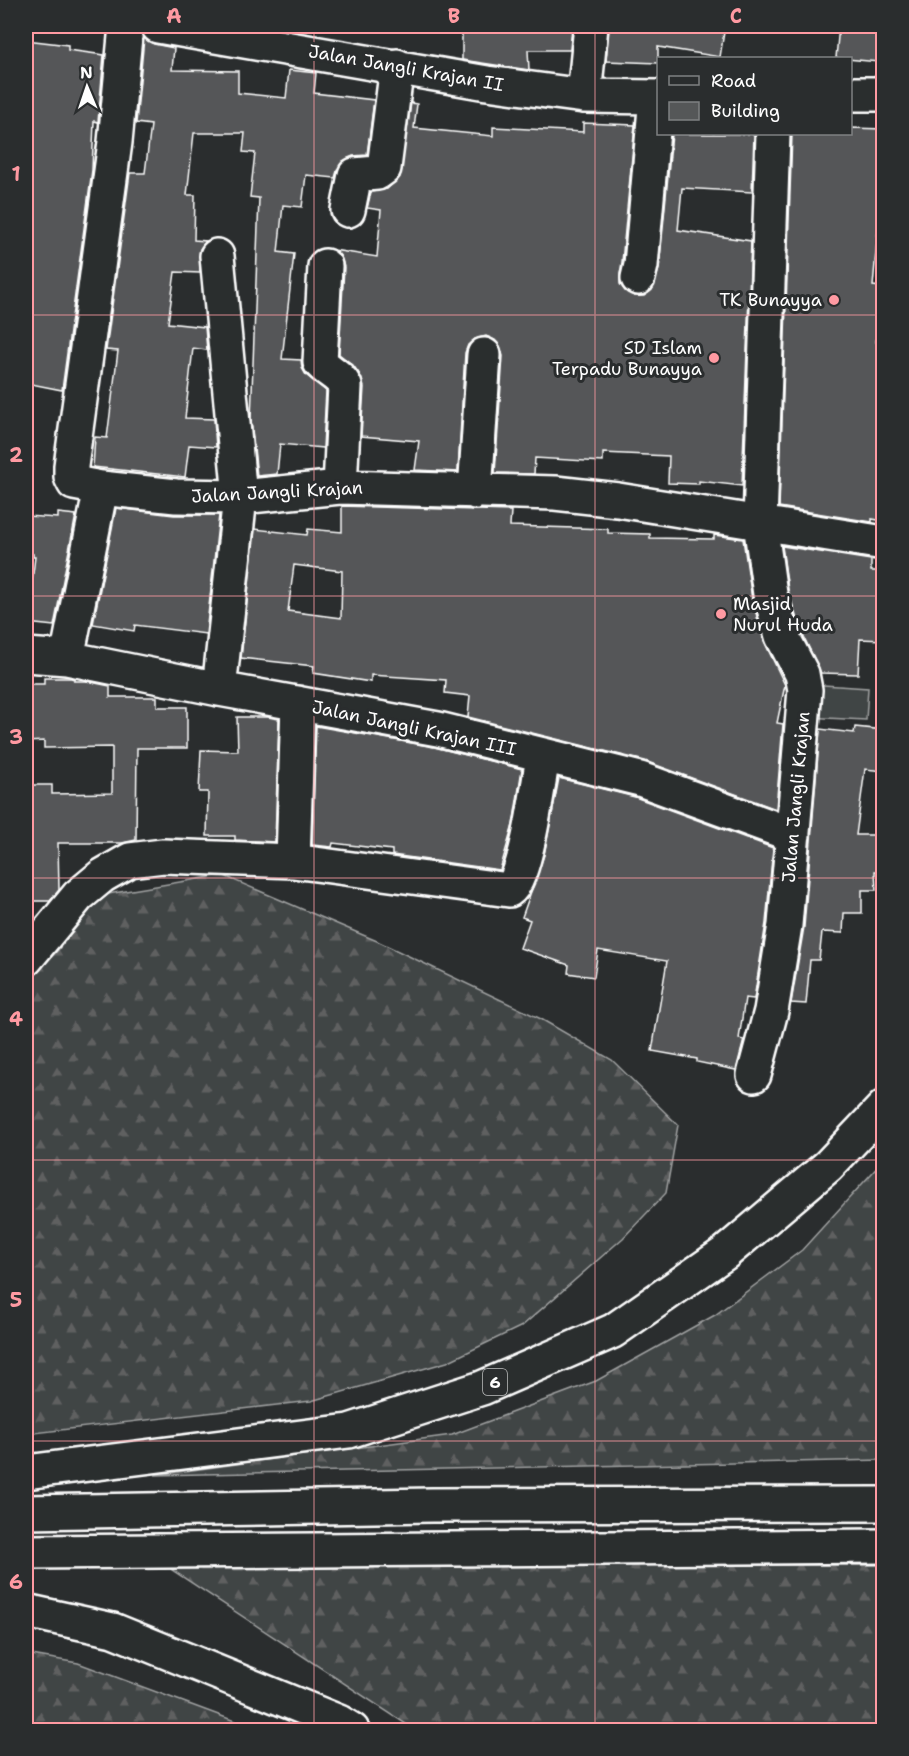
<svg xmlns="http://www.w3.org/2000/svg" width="909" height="1756" viewBox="0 0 909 1756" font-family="'Shantell Sans',sans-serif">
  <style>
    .forest { fill: url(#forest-firs); stroke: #a0a2a2; stroke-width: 1.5 }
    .pitch { fill: #414445; stroke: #a0a2a2; stroke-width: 1.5 }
    .building { fill: #555758; stroke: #fff; stroke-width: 1.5; fill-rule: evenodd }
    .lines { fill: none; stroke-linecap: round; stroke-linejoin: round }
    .minor-casing { stroke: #fff; stroke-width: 38 }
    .highway-casing { stroke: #fff; stroke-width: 38 }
    .minor { stroke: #2a2d2e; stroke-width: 33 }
    .highway { stroke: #2a2d2e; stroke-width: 33 }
    .grid { fill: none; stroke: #ff9aa2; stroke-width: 1.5; stroke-opacity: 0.55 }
    .poi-dot { fill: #ff9aa2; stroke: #2a2d2e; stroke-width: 2 }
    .labels { text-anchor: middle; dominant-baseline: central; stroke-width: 6; stroke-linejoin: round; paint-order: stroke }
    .shield { fill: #2a2d2e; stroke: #bfc0c0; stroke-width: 1.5 }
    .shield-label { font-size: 16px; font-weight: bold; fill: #fff }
    .street-label { font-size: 18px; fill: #fff; stroke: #2a2d2e }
    .poi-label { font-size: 18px; fill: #fff; stroke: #2a2d2e; text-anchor: end }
    .neatline { fill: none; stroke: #ff9aa2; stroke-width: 2 }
    .grid-label { font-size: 20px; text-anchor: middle; font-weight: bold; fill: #ff9aa2 }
  </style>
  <defs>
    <pattern id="forest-firs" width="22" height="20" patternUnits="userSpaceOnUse" patternTransform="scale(1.5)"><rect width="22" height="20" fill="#414445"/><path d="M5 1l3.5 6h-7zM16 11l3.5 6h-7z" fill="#5e6061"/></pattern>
  </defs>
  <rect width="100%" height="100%" fill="#2a2d2e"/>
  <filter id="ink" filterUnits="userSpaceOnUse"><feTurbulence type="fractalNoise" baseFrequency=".0167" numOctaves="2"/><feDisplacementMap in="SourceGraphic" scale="12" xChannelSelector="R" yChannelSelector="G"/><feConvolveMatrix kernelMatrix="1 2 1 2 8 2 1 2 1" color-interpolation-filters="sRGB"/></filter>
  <g filter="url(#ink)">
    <path class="forest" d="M222,875L377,941L541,1019L612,1060L678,1125L666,1193L623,1238L522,1326L447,1362L311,1401L26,1434V985L58,950L102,895Z
      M883,1161V1460L155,1475L452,1435L596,1381L715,1315L802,1250Z
      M883,1565V1730H415L166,1566Z
      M26,1654L78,1663L259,1730H54L26,1724Z"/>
    <path class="pitch" d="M808,684L868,688L866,720L806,717Z"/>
    <path class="building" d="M462,26H572L570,50H528L529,70L462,60Z
      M609,26H725L720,57L658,47V63L606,61Z
      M839,26H881L879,62L836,58Z
      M144,38L154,44L174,48L172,70L238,71V93L286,98L289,70L316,73L314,93L374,100L367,155L353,156L343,161L337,171L335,178L306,175L302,207L283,205L278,252L294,254L282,359L301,360L302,368L306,375L326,391L323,448L280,444L277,474L257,476L251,420L259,198L250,197L255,153L243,152L245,133H194L187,195H195L194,240L206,241L200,249V273L175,272L168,323L205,327L207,350L193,348L185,418L214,419L216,447L189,445L185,477L93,467L95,437L107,438L118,351L106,350L130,173H145L151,125L136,123Z
      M26,40L68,45V50L104,55L98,122L94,121L92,170L62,390L26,383V186L29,112H26Z
      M411,103L417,104L414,128L493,136V127L583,132V123L635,125L622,262L620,274V284L625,291L634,296H644L652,290L659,269L672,134H754L752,192L682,188L678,230L751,241L742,486L699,481V484L668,483L669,456L603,453V462L535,458L534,474L495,473L503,356L500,346L495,340L486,336L475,339L468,345L465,353L458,472L415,470L419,441L361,436L364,387L361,377L353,365L339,354L344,267L341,257L333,250L377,257L381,210L367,208L371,192L387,189L400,177Z
      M850,128L884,129V229H878L873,286L881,287L876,342H884V521L872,519V522L779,507L792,134H850Z
      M342,506L511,511L510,526L608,529V533L650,534V538L714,539V535L743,539L752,599L764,641L785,685L777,723L783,724L776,809L645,761L468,717L470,696L445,693L446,680L371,675V682L313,673L314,666L241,658L255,529L307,535L308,529L342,532ZM294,565L342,571L341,618L288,611Z
      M116,508L174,515H219L206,634L135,625L134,631L93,624Z
      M58,513L76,515L54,626L27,623L35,557H33V554L26,553V516L58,518Z
      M782,546L871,560V571H884V640L860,639L858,674L821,673L800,629L788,590Z
      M44,678H71L74,679V681H86L110,686V697H157V707H187V748H137L136,840L122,843H58L59,890L50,901H27V785H52V794L112,793V747L44,748V741L26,742V684H44Z
      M237,717H268L279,719L275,842L235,840V836H207L208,792H199L201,750L238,751Z
      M316,726L434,747L522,769L513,825L500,870L392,855V850L333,843L332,847L312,845Z
      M855,727L884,730V771L865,769L856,835H882L881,871H875L876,890H862V913H844L843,933L822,932L819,960H810L806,1004L791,1003L804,927L820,729L854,733Z
      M559,778L635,797L773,848L766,923L754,999L745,998L739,1039L744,1040L736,1070L697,1062V1059L652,1051L667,961L598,950L594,977L568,973L569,965L520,948L530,920L522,917L544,855Z"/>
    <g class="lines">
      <defs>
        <path id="minor" d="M126,26L115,142L71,466V477L74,483L101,488L176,496L240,497L340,487L555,493L618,500L884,543
          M158,26L487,83L584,96L658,97
          M850,94H884
          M584,96L591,26
          M348,210L355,175L377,173L384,168L397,66
          M217,256L240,497L219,689
          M325,266L320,362C327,371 340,375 345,386L340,487
          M638,278L641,265L656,97
          M475,492L484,355
          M26,655L67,658L219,689L438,729L640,779L793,835
          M67,658L101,488
          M293,861L298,703
          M26,959L78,896L102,876L130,860L163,856L293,861L509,890C526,880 539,780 543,756
          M754,1075L771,1011L785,925L805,690L802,674L782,636L770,594L760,523L773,134"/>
        <path id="highway" d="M26,1472L349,1431L482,1388L613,1331L725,1253L828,1166L884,1107
          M26,1512L432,1505L884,1504
          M26,1552L884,1546
          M26,1611L113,1630L339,1722L352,1730"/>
      </defs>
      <use href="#minor" class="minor-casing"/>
      <use href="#highway" class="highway-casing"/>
      <use href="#minor" class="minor"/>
      <use href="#highway" class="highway"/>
    </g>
  </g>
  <path class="grid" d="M314,26V1730M595,26V1730M26,315H884M26,596H884M26,878H884M26,1160H884M26,1441H884"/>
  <g class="poi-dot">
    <circle cx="834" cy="300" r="6"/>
    <circle cx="714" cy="358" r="6"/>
    <circle cx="721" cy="614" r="6"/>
  </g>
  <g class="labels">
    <rect class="shield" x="483" y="1369" width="24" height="26" rx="4.5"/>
    <g class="shield-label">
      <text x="495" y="1382">6</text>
    </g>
    <g class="street-label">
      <text transform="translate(406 68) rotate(10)">Jalan Jangli Krajan II</text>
      <text transform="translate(277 492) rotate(-3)">Jalan Jangli Krajan</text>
      <text transform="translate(414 728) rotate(12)">Jalan Jangli Krajan III</text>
      <text transform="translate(796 797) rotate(-85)">Jalan Jangli Krajan</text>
    </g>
    <g class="poi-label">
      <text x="822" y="300">TK Bunayya</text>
      <text x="702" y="348">SD Islam<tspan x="702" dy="21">Terpadu Bunayya</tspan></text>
      <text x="733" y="604" text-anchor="start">Masjid<tspan x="733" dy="21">Nurul Huda</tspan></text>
    </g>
  </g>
  <rect width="909" height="1756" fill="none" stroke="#2a2d2e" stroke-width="66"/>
  <rect x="657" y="57" width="195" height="78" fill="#2a2d2e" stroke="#7f8182" stroke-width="1.5"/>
  <rect x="669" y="76" width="30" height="9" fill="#2a2d2e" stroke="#7f8182" stroke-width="1.5"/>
  <text x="711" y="87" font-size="18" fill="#ffffff">Road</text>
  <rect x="669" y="102" width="30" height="18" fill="#555758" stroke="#7f8182" stroke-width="1.5"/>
  <text x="711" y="117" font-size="18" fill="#ffffff">Building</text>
  <g transform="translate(87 87) rotate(358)" stroke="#2a2d2e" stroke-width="4.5" paint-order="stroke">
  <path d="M0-4.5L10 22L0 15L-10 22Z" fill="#ffffff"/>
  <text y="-9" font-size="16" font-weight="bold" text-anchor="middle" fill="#ffffff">N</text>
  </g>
  <rect x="33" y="33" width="843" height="1690" class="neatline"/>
  <g class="grid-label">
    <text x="174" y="23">A</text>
    <text x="454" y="23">B</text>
    <text x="736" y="23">C</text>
    <text x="16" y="181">1</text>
    <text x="16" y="462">2</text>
    <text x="16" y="744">3</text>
    <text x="16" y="1026">4</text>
    <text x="16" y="1307">5</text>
    <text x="16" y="1589">6</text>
  </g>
</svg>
